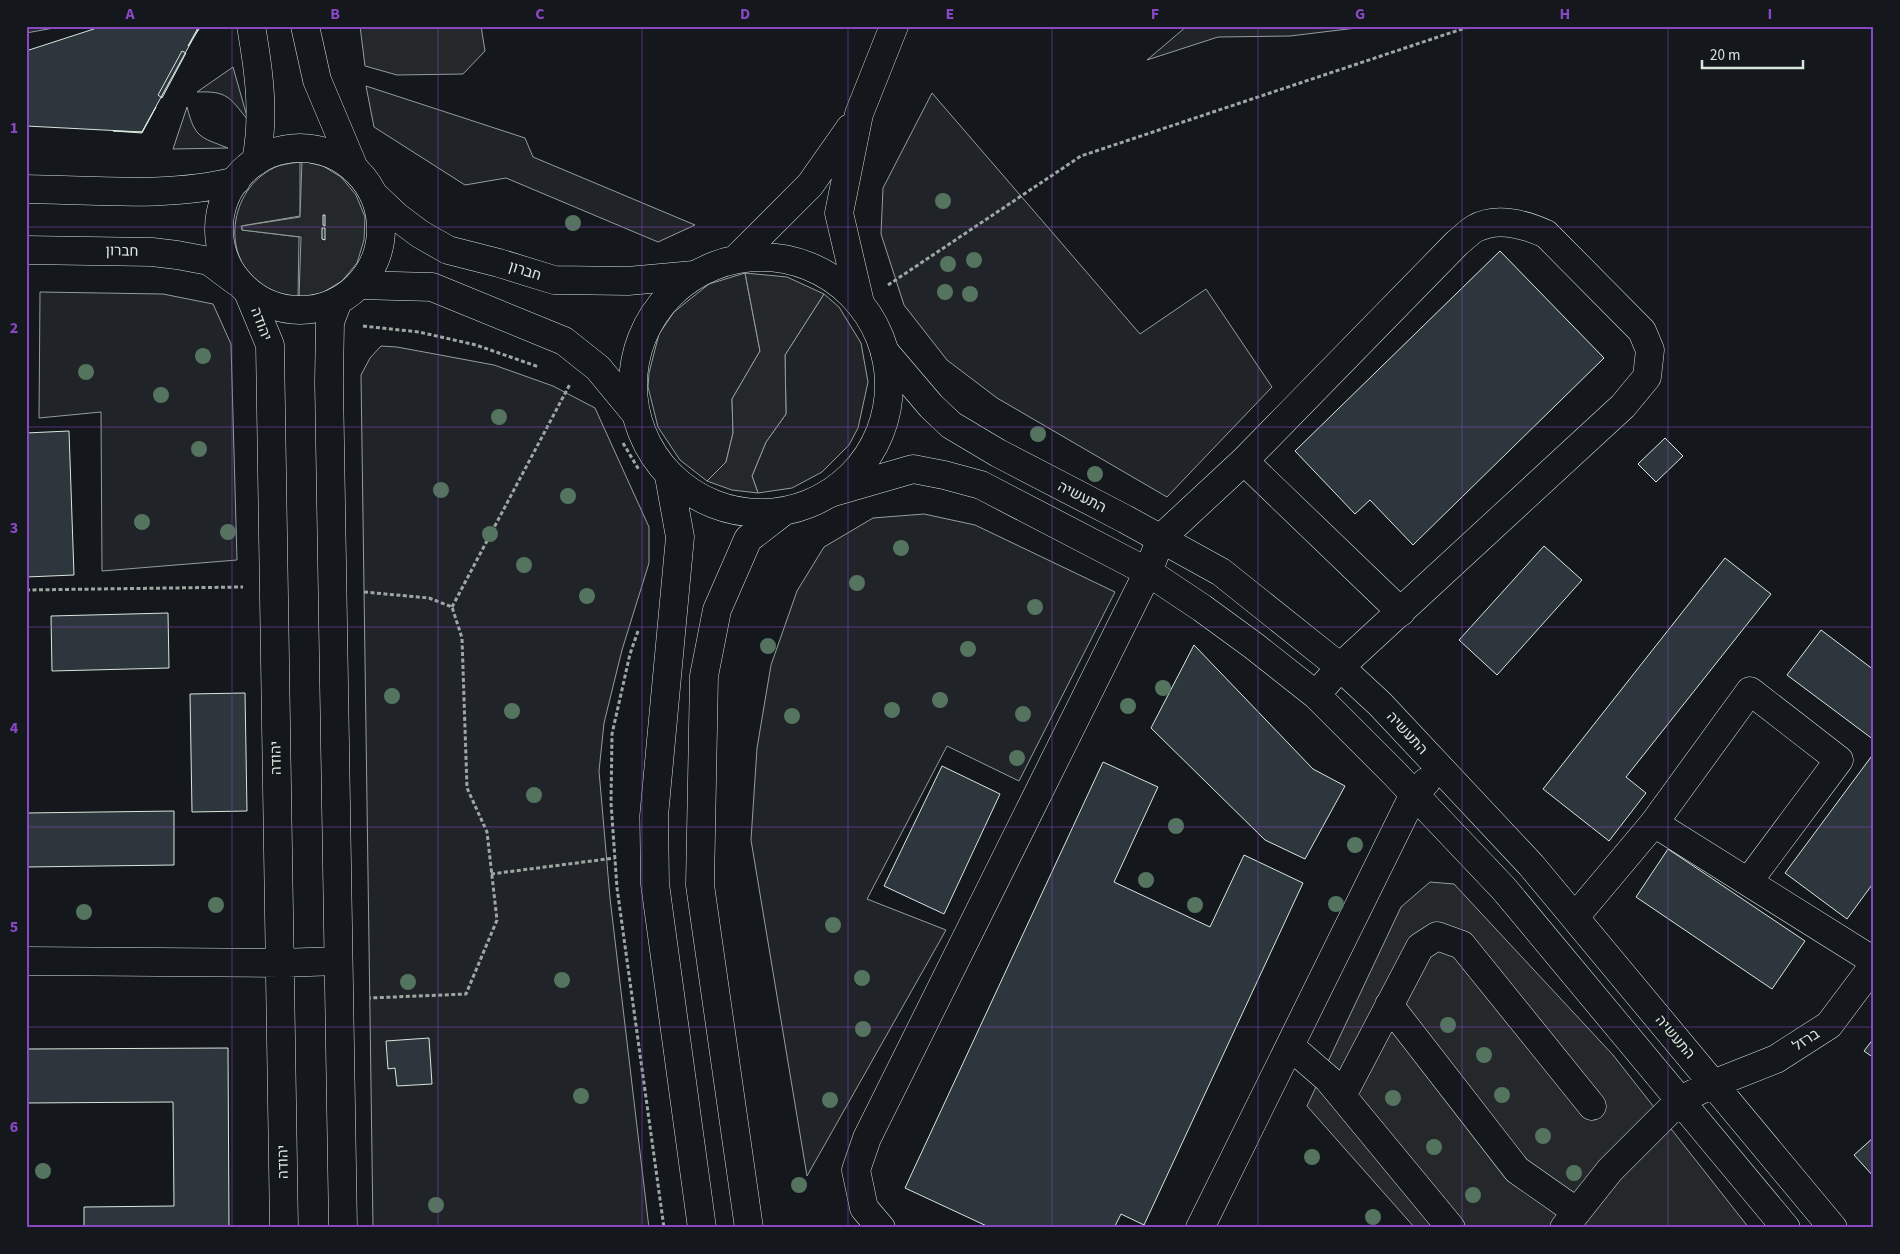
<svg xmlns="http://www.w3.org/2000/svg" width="1900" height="1254" viewBox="0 0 1900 1254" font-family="'Source Sans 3',Heebo,sans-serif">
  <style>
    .green { fill: #202428; stroke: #939e99 }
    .parking { fill: #24282b; stroke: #939e99 }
    .building { fill: #2c363c; stroke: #d8e6dc }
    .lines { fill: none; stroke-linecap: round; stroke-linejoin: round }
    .minor-casing { stroke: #d8e6dc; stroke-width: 29 }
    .major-casing { stroke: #d8e6dc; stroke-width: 29 }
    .highway-casing { stroke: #d8e6dc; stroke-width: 29 }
    .path { stroke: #9da8a2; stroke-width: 3; stroke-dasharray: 4 2.5; stroke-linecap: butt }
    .minor { stroke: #14181c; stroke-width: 28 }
    .major { stroke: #14181c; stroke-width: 28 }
    .highway { stroke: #14181c; stroke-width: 28 }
    .tree { fill: #55745f }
    .grid { fill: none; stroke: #8948c3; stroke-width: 1; stroke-opacity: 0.55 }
    .labels { text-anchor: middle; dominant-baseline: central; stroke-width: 4; stroke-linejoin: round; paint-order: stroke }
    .street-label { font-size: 15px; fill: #d8e6dc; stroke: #14181c }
    .neatline { fill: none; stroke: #8948c3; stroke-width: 2 }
    .grid-label { font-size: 16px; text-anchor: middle; font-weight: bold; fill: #8948c3 }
  </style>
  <rect width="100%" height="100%" fill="#14181c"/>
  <path class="green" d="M1187,26H1373L1290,36L1218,37L1147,60Z
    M233,67L248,120C229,97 228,91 197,92Z
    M366,86L525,138L533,157L695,225L658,242L506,178L465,185L374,127Z
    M932,93L1140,334L1206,289L1272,387L1167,497L997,398L947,360L904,305L881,234L883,188Z
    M187,107C195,138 200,137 228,148L173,149Z
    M300,162V216L241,226L242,230L299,237L298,298C284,295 271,292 259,283C219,252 231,185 278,166C285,164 293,163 300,162Z
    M745,273L760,351L732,399L733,433L726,462L707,481L680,460L658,427L648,387L649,373L659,334L674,312L709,284Z
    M40,292L163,294L213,304L231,344L237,560L102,571L101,412L39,418Z
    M824,294L839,307L861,343L868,382L858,428L849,445L822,472L792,488L758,493L752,476L766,442L786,414L785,355Z
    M381,346L397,347L494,365L553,386L595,408L649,527V563L622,650L604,723L599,771L610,898L649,1228H373L361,375L370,358Z
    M924,514L975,525L1115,592L1019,781L947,746L867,899L946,930L807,1176L751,840L757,748L771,665L797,591L824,547L873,518Z"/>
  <path class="parking" d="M26,26H65L26,33Z
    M360,26H481L485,51L463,74L397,75L365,66Z
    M302,161L323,166L341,177L356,195L365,217L364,240L357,263L342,281L322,293L299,298L301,237L242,230V226L300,217Z
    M745,273L787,277L824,294L785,355L786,414L766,442L752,476L758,493L732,490L707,481L726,462L733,433L732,399L760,351Z
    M1430,882L1454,884L1613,1055L1749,1228H1415L1307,1106L1401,907Z"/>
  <path class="building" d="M103,26H200L142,132L26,126V51Z
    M199,26H201L188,46Z
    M182,51L186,53L162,98L158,95Z
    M156,107L142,133L113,131L142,132Z
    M323,215H325V226L323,225Z
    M322,228H325V240L322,239Z
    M1500,251L1604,358L1413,545L1370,500L1355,514L1295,451Z
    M69,431L74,575L26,577V433Z
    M1665,438L1683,456L1656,482L1638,464Z
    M1544,546L1582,580L1497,675L1459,640Z
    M1725,558L1771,594L1626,777L1646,793L1609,841L1543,789Z
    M168,613L169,668L52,671L51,616Z
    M1821,630L1874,670V740L1787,675Z
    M1194,645L1313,769L1345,786L1305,859L1265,840L1151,728Z
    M245,693L247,811L192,812L190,694Z
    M1874,753V882L1847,919L1785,873Z
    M1103,762L1158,787L1114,882L1210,927L1244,855L1303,883L1144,1225L1121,1214L1114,1228H991L905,1188Z
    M942,766L1000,794L944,914L884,886Z
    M174,811V865L26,867V813Z
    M1668,849L1805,941L1772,989L1636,897Z
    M429,1038L432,1084L397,1086L395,1068L388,1069L386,1041Z
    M1874,1038V1058L1864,1051Z
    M228,1048L229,1228H84V1207L174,1206L173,1102L26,1103V1049Z
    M1874,1137V1177L1854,1155Z"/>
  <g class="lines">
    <defs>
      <path id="minor" d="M251,26C259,71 265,116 256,161
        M305,26L317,80L354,168
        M248,292L270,345L284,1228
        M338,301L330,322L329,382L343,1228
        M885,352L931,406L951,425L998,453L1125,519L1221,572L1340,667L1380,704L1531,865L1833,1228
        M1244,461L1401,612
        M830,493L913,469L944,475L981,485L1148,572L1202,608L1254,646L1316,695L1394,773L1504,889L1786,1228
        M1654,823L1750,691L1839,760L1748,882
        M1575,917L1654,823L1874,961
        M26,961L280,963L338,961
        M1389,1005L1517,1170L1577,1212
        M1290,1046L1328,1079L1451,1228
        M1342,1096L1420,947L1437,936L1462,945L1592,1106
        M881,1228L864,1208L856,1170L867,1138L1148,572L1161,538L1244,461L1456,244C1462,239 1468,233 1474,229C1497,216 1524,224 1546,234L1642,331L1650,350L1647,377L1623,406L1340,667L1316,695
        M1200,1228L1414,794L1426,782
        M1564,1228L1610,1170L1680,1100L1713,1084L1776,1059L1829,1025L1874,965"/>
      <path id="major" d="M219 229a81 81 0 1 1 162 0a81 81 0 1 1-162 0Z
        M26,189C94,190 170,198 236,181
        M375,196L396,216L420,234L448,250L499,263L554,280L628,281L694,275
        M26,250L152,252L177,255L209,261L237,282
        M359,285L432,287L564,341L598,368L636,414"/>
      <path id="highway" d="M633 385a128 128 0 1 1 256 0a128 128 0 1 1-256 0Z
        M736,259L810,185L850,128
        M860,303L839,213L859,114L894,26
        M669,476L680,537L654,816L655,884L702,1228
        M749,1228L700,885L704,676L717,610L748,539L783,512"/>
    </defs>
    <use href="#minor" class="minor-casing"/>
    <use href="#major" class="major-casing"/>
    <use href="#highway" class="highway-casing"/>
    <path class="path" d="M888,285L1081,156L1471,26
      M363,326L419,332L476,345L539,367
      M623,443L639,470
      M26,590L243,587
      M364,592L429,598L452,607L462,638L467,788L487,832L497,920L466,994L370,998
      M452,607L570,384
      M638,631L630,654L612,734L611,803L617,888L664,1228
      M491,874L615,858"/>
    <use href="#minor" class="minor"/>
    <use href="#major" class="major"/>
    <use href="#highway" class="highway"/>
  </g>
  <g class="tree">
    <circle cx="943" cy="201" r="8"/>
    <circle cx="573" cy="223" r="8"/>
    <circle cx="974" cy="260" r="8"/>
    <circle cx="948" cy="264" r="8"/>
    <circle cx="945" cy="292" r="8"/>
    <circle cx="970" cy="294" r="8"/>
    <circle cx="203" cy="356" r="8"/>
    <circle cx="86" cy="372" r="8"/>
    <circle cx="161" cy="395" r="8"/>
    <circle cx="499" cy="417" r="8"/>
    <circle cx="1038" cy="434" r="8"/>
    <circle cx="199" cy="449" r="8"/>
    <circle cx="1095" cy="474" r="8"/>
    <circle cx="441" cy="490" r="8"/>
    <circle cx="568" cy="496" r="8"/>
    <circle cx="142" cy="522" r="8"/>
    <circle cx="228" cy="532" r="8"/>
    <circle cx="490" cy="534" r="8"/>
    <circle cx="901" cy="548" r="8"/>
    <circle cx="524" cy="565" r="8"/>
    <circle cx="857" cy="583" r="8"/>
    <circle cx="587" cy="596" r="8"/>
    <circle cx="1035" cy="607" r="8"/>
    <circle cx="768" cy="646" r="8"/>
    <circle cx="968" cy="649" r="8"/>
    <circle cx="1163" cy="688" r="8"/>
    <circle cx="392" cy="696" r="8"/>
    <circle cx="940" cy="700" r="8"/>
    <circle cx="1128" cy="706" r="8"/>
    <circle cx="892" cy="710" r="8"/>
    <circle cx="512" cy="711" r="8"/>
    <circle cx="1023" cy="714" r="8"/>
    <circle cx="792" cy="716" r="8"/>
    <circle cx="1017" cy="758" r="8"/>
    <circle cx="534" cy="795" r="8"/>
    <circle cx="1176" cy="826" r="8"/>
    <circle cx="1355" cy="845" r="8"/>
    <circle cx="1146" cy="880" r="8"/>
    <circle cx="1336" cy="904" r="8"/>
    <circle cx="216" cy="905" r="8"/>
    <circle cx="1195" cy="905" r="8"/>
    <circle cx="84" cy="912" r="8"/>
    <circle cx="833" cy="925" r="8"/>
    <circle cx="862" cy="978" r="8"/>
    <circle cx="562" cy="980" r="8"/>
    <circle cx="408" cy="982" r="8"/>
    <circle cx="1448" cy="1025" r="8"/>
    <circle cx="863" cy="1029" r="8"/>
    <circle cx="1484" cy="1055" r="8"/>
    <circle cx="1502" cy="1095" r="8"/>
    <circle cx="581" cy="1096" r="8"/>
    <circle cx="1393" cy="1098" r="8"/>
    <circle cx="830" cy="1100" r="8"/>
    <circle cx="1543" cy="1136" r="8"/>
    <circle cx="1434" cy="1147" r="8"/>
    <circle cx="1312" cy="1157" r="8"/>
    <circle cx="43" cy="1171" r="8"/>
    <circle cx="1574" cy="1173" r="8"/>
    <circle cx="799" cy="1185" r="8"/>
    <circle cx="1473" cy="1195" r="8"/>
    <circle cx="436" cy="1205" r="8"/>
    <circle cx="1373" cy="1217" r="8"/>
  </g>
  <path class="grid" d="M232,26V1228M438,26V1228M642,26V1228M848,26V1228M1052,26V1228M1258,26V1228M1462,26V1228M1668,26V1228M26,227H1874M26,427H1874M26,627H1874M26,827H1874M26,1027H1874"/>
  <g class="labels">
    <g class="street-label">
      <text transform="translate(122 251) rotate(1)">חברון</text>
      <text transform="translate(525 271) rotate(18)">חברון</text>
      <text transform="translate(261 324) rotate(69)">יהודה</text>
      <text transform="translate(1082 497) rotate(27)">התעשיה</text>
      <text transform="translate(1407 733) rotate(47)">התעשיה</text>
      <text transform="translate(276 758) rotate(-91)">יהודה</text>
      <text transform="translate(1675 1037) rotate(50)">התעשיה</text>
      <text transform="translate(1806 1040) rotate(-33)">ברזל</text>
      <text transform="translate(283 1162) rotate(-91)">יהודה</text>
    </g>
  </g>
  <rect width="1900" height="1254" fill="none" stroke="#14181c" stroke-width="55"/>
  <path d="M1702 60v8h101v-8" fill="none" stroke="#d8e6dc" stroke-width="2.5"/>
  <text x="1710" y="60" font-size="15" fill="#d8e6dc" stroke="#14181c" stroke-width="4" paint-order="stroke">20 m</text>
  <rect x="28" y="28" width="1844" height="1198" class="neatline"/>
  <g class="grid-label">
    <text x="130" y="19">A</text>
    <text x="335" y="19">B</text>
    <text x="540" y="19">C</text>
    <text x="745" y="19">D</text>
    <text x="950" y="19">E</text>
    <text x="1155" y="19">F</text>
    <text x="1360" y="19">G</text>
    <text x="1565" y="19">H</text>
    <text x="1770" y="19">I</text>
    <text x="14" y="133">1</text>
    <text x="14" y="333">2</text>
    <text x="14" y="533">3</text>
    <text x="14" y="733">4</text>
    <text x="14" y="932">5</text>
    <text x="14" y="1132">6</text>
  </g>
</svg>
